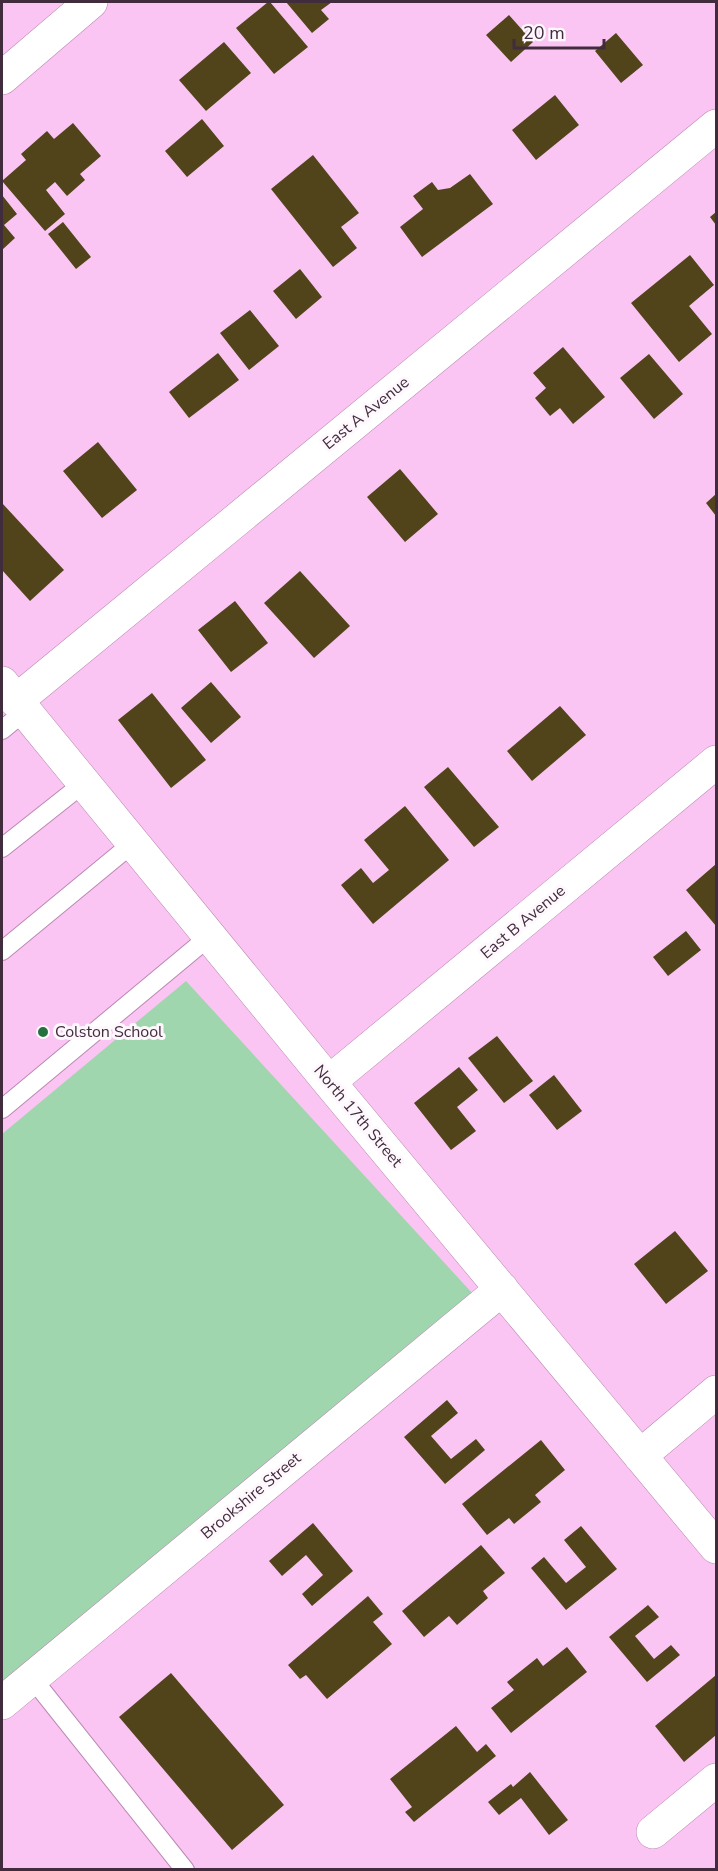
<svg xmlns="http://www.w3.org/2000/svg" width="718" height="1871" viewBox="0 0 718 1871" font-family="'Nunito Sans',sans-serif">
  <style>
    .green { fill: #a0d6ad }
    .building { fill: #51441a }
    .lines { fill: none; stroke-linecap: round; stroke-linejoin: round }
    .lane-casing { stroke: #bb88b3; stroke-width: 20 }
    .street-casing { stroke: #bb88b3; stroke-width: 34 }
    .lane { stroke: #fff; stroke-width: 18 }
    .street { stroke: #fff; stroke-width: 33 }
    .poi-dot { fill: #24703f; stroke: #fef8fd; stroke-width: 2 }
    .labels { text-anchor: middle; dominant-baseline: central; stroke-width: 6; stroke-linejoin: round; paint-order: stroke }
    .street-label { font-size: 16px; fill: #412c3e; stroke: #fef8fd }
    .poi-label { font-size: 16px; fill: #412c3e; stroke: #fef8fd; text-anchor: start }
  </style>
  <rect width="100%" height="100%" fill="#fbc5f3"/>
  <path class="green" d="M186,981L473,1294L2,1685V1134Z"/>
  <path class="building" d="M268,2H270L308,47L274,74L236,28Z
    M286,2H332L321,10L329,19L312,33Z
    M509,15L533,42L511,62L486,35Z
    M616,33L643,65L621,83L595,51Z
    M224,42L251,73L206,111L179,80Z
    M555,95L579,125L536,160L512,130Z
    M202,119L224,146L187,177L165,151Z
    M73,123L101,156L80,174L85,180L67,196L55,182L46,190L65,214L45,231L2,181L26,160L21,154L47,131L54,139Z
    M313,155L359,213L341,227L357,248L333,267L271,189Z
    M470,174L493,204L422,257L400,227L423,209L413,196L432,182L438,190L450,188Z
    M2,195L17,214L4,225L15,238L2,250Z
    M716,212V225L710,217Z
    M63,222L91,257L76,269L48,234Z
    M690,255L714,285L689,306L712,334L679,362L631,303Z
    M300,269L322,297L296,319L273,291Z
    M250,310L279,346L249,370L220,333Z
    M563,347L605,397L573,424L560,408L550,416L535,398L546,388L533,373Z
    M218,353L239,380L189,418L169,392Z
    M649,354L683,394L654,419L620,378Z
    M98,442L137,490L102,518L63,471Z
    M400,469L438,514L405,542L367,497Z
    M716,494V516L706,503Z
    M2,503L64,570L30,601L2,570Z
    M300,571L350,626L314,658L264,603Z
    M235,601L268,643L231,672L198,630Z
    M211,682L241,717L211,743L181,708Z
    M152,693L206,760L171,788L118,720Z
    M560,706L586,735L532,781L507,751Z
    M448,767L499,827L474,847L424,787Z
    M405,806L449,860L373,924L341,885L361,868L373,883L389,870L364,840Z
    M716,864V926L686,890Z
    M686,931L701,950L668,976L653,957Z
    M497,1036L533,1081L504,1103L468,1058Z
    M459,1067L478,1090L457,1107L476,1131L451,1150L414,1103Z
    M554,1075L582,1111L557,1130L529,1095Z
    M675,1231L708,1271L666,1304L634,1264Z
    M447,1400L458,1413L431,1436L451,1459L476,1439L485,1450L445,1484L404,1437Z
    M541,1440L565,1470L535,1495L541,1502L514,1524L509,1518L487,1535L462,1504Z
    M313,1523L353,1571L312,1606L302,1594L323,1575L306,1555L282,1576L269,1561Z
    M581,1526L617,1569L566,1610L531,1568L544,1557L566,1583L586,1567L564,1540Z
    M481,1545L505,1573L483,1591L488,1598L457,1625L449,1616L424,1637L402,1611Z
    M368,1596L383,1614L373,1622L392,1644L327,1699L306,1675L300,1679L288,1665Z
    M648,1605L659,1617L635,1636L654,1659L671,1645L680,1655L647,1682L609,1637Z
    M567,1647L587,1672L511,1733L491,1708L514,1690L507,1682L537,1658L543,1666Z
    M171,1673L284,1805L232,1850L119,1717Z
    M716,1675V1735L684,1762L655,1726Z
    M456,1726L477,1752L486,1744L496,1756L414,1822L405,1812L412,1807L390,1779Z
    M530,1772L568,1820L549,1835L521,1798L499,1815L488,1802L511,1784L513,1787Z"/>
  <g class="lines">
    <defs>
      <path id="lane" d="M2,730L25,711
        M2,848L84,783
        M2,951L133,843
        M2,1109L210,936
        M32,1678L185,1870"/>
      <path id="street" d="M2,78L91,2
        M2,683L329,1082L716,1547
        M16,701L716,126
        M329,1082L716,762
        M640,1456L716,1392
        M2,1703L502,1289
        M653,1832L716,1780"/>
    </defs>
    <use href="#lane" class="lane-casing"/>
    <use href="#street" class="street-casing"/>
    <use href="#lane" class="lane"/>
    <use href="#street" class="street"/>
  </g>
  <circle class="poi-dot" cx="43" cy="1032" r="6"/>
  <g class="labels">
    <g class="street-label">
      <text transform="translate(366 413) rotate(-39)">East A Avenue</text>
      <text transform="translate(523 922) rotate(-40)">East B Avenue</text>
      <text transform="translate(358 1116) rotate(50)">North 17th Street</text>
      <text transform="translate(251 1496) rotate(-40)">Brookshire Street</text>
    </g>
    <g class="poi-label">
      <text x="55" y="1032">Colston School</text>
    </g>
  </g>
  <rect width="718" height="1871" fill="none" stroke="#412c3e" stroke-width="6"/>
  <path d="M514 39v9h90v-9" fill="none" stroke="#412c3e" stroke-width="3"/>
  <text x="523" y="39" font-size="18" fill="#412c3e" stroke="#fef8fd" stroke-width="4.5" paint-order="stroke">20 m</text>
</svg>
